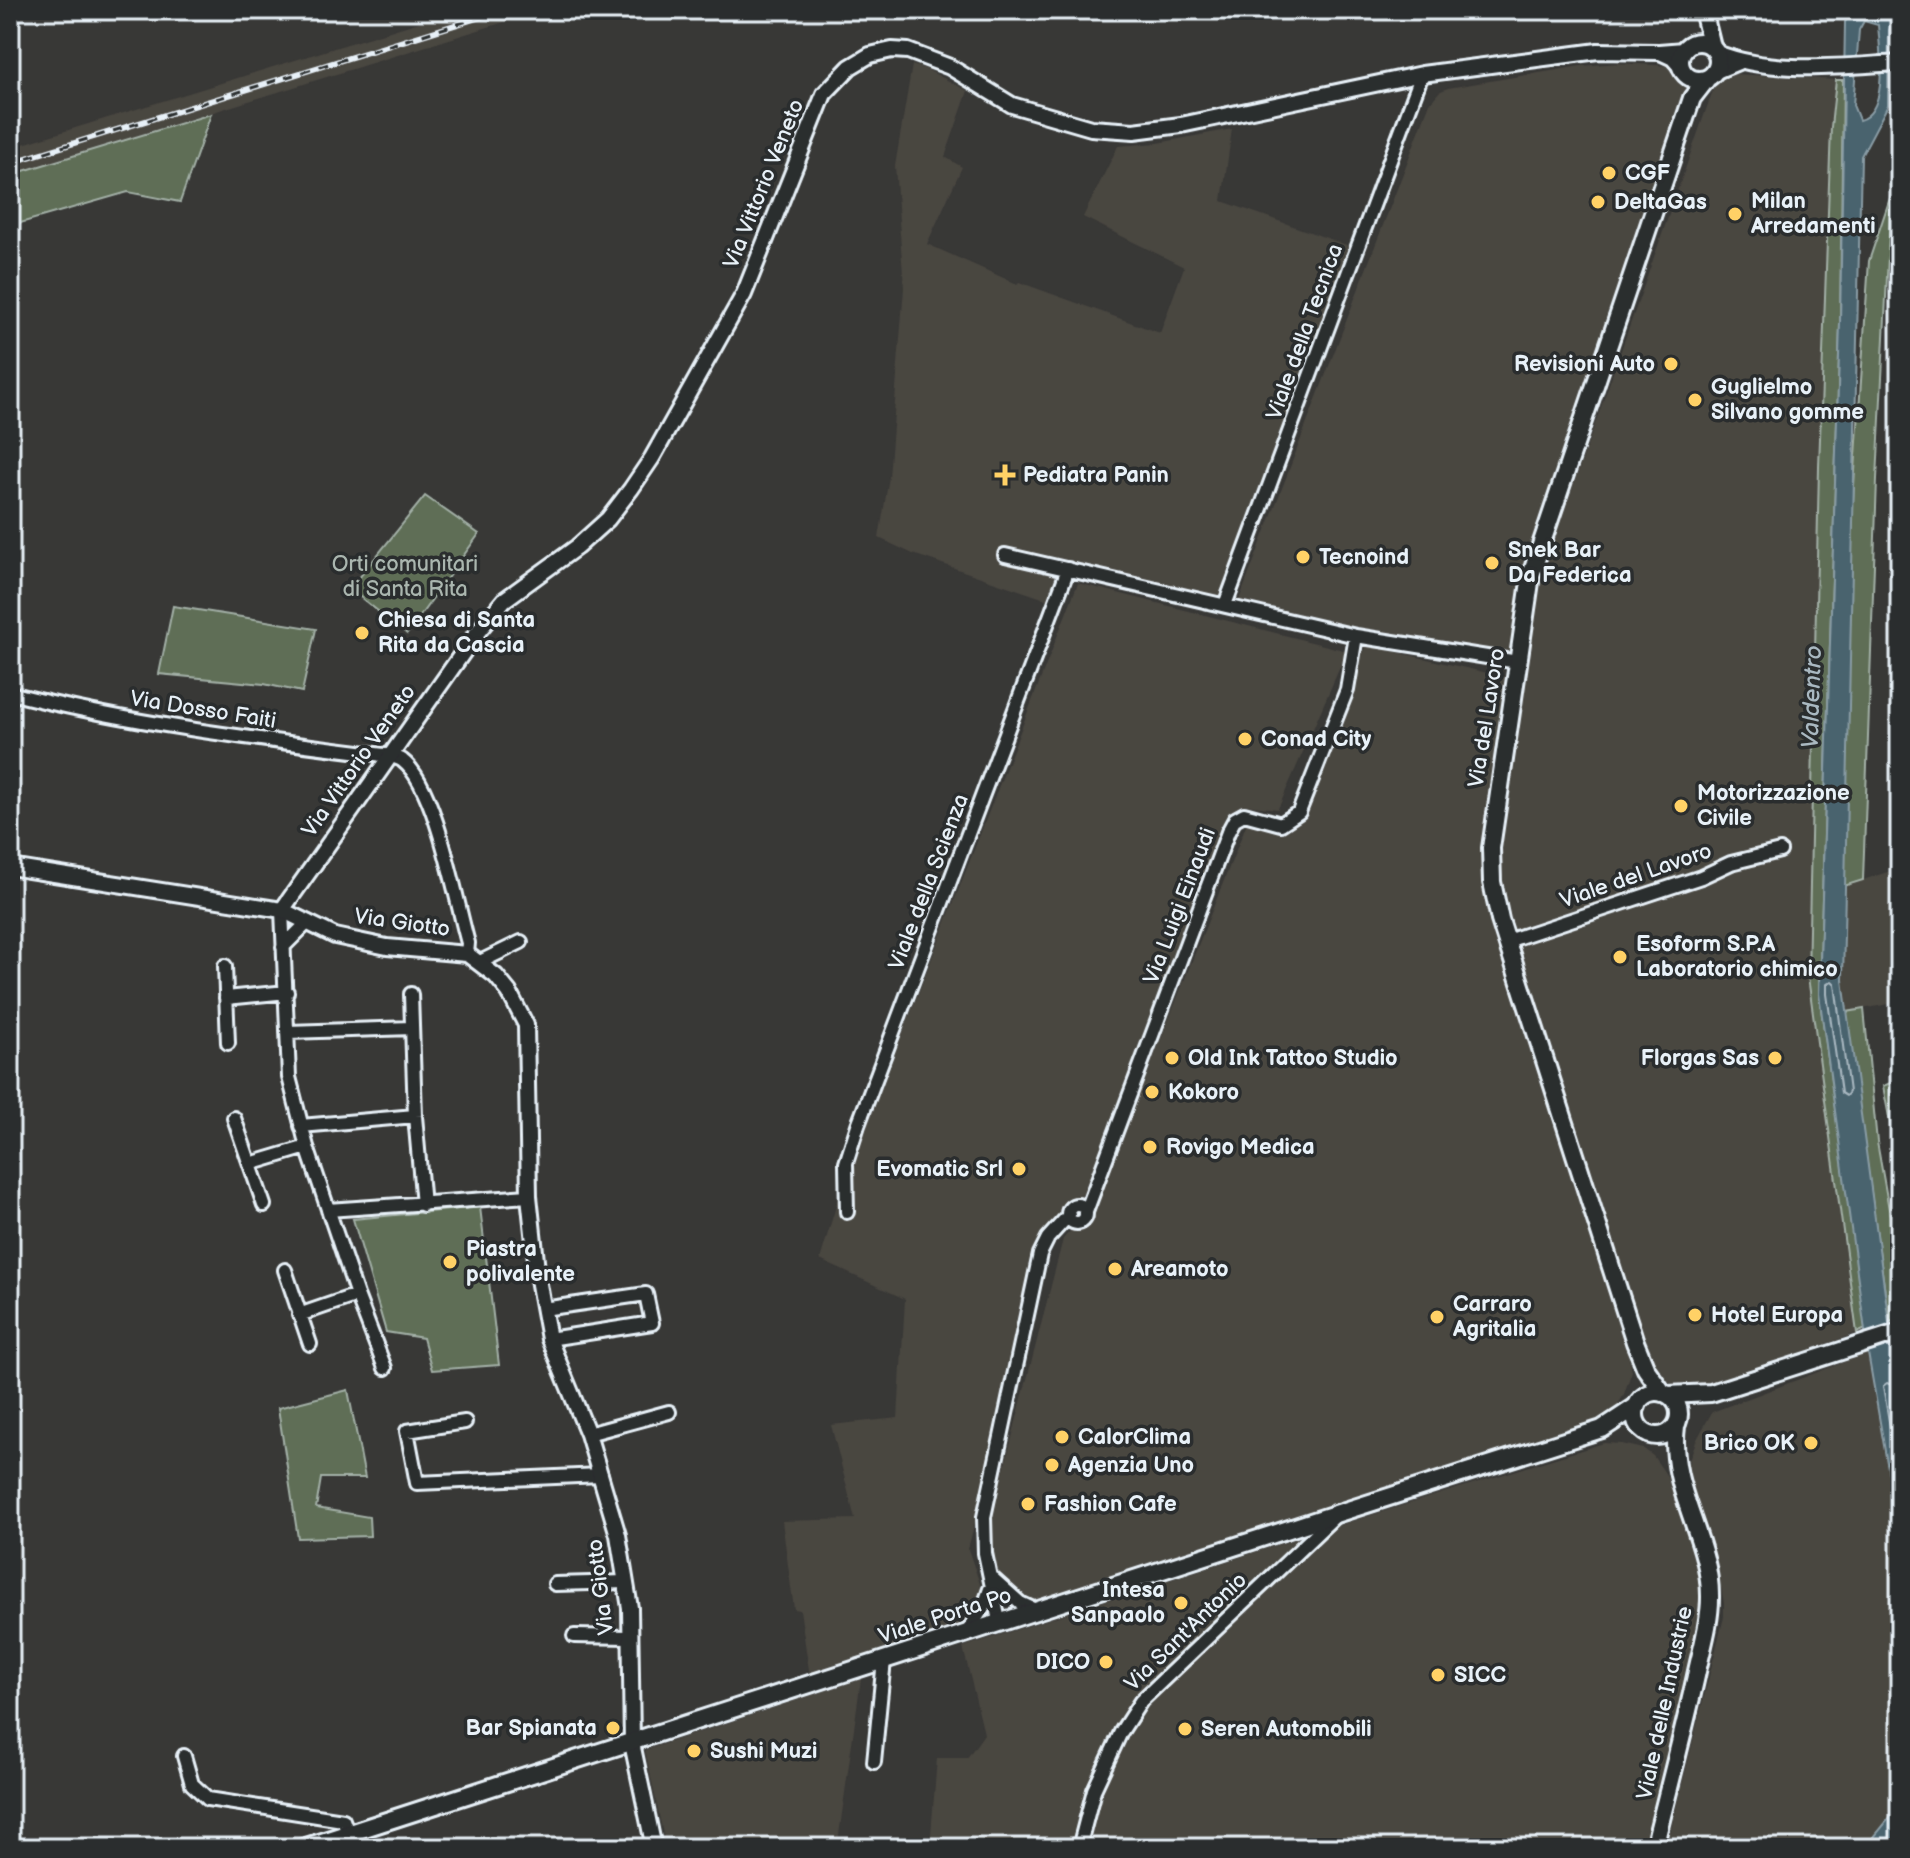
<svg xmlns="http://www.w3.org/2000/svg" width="1910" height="1858" viewBox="0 0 1910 1858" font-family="'Balsamiq Sans',sans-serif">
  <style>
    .built { fill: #494640 }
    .green { fill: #5e6e56; stroke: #a3b0a7; stroke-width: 2 }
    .water { fill: #4a636e; stroke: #899ca5; stroke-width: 2; fill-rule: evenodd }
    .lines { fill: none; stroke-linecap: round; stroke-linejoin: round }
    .shore { stroke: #a9b8c1; stroke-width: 2 }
    .minor-casing { stroke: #e8f1f8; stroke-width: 18 }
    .tertiary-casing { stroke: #e8f1f8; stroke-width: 20 }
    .secondary-casing { stroke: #e8f1f8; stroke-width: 22 }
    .minor { stroke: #2a2d2e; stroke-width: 12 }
    .tertiary { stroke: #2a2d2e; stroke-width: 14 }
    .secondary { stroke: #2a2d2e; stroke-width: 16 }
    .rail-casing { stroke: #e8f1f8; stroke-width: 6 }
    .rail { stroke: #2a2d2e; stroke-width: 3; stroke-dasharray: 9; stroke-linecap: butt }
    .poi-dot { fill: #ffd166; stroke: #2a2d2e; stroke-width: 3 }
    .labels { text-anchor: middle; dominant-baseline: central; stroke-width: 7; stroke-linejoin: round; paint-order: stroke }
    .poi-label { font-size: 22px; font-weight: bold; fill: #e8f1f8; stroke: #2a2d2e; text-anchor: start }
    .street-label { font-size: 22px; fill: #e8f1f8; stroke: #2a2d2e }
    .park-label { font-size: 22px; fill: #aab6af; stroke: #2a2d2e }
    .water-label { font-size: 24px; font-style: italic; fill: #a9b8c1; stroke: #2a2d2e }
  </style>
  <rect width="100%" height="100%" fill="#383836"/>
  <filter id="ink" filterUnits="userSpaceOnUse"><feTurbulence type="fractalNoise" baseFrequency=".0125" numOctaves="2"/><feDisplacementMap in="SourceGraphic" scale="16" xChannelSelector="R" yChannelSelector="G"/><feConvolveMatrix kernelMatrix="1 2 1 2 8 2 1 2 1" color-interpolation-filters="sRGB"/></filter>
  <g filter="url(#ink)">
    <path class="built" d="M458,10H543L10,175V148Z
      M1619,63L1672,66L1700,70L1531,549L1518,602L1508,662L1239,600L1430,103L1439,92L1448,88L1581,66Z
      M912,65L926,69L968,91L945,157L962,167L927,244L1017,284L1019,282L1160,333L1184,267L1083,217L1118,146L1158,143L1232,129L1222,201L1358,249L1223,600L1074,562L1068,566L1054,602L913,554L879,538L889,477L904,288L895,166Z
      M1719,73L1836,80L1831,127L1819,467L1808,977L1857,1333L1767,1365L1695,1387L1672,1384L1662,1377L1654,1365L1643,1339L1517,945L1500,878V861L1523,681L1536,606L1549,554Z
      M1078,583L1347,651L1278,809L1244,805L1237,808L1083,1194L1050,1232L968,1549L992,1619L810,1677L800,1610L794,1609L782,1521L855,1519L831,1425L898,1418L905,1299L820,1260L851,1155L857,1150Z
      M1366,645L1505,677L1482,859V881L1500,950L1626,1344L1632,1371L1624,1394L1616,1409L1598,1426L1037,1605L1020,1604L994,1580L983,1550L1063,1239L1096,1202L1248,820L1289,821Z
      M1900,868V1002L1846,1012L1843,980L1844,886Z
      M1868,1353L1900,1538V1793L1892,1815L1865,1848H1666L1724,1617V1603L1718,1572L1685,1472L1696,1441L1712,1412Z
      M1604,1443L1622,1444L1644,1449L1653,1456L1667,1476L1701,1577L1706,1604L1647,1848H666L645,1750L861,1679L838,1842L930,1847L937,1758H967L984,1734L963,1647L1320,1531Z"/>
    <path class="green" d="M1836,80H1843L1840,324L1819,994L1866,1329L1857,1333L1808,977L1819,467L1831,127Z
      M211,114L180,202L128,192L10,226V175Z
      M1891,195L1877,479L1863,880L1844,886L1853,501L1869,261Z
      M425,496L479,534L407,634L350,589Z
      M173,606L316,629L302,692L264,684L159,674Z
      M1864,1009L1877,1142L1900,1271V1319L1889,1322L1846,1012Z
      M1900,1079V1174L1883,1086Z
      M480,1207L499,1365L432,1370L423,1338L386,1332L353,1219Z
      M348,1390L365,1478H321L316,1508L369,1517L370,1536L298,1538L278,1408Z"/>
    <path class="water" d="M1852,10H1899L1889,30L1888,105L1861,156L1843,980L1900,1405V1538L1868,1353L1819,994L1840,324L1845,22ZM1864,21L1878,25C1880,51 1889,112 1859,120L1853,105L1859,30Z
      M1900,1793V1848H1865L1892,1815Z"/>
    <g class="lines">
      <path class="shore" d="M1832,981L1835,984L1849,1092L1846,1096L1841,1093L1827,994V984Z
        M1900,1389L1887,1383L1883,1386L1900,1486"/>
      <defs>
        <path id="minor" d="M1005,555L1356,636L1518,662
          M1225,605L1422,74
          M10,693C135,725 263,740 392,756C395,758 400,758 403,761C436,786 456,901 468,943L467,954
          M282,910L289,1077L307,1147L357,1295L385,1368
          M1507,941L1701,877L1731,863L1780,851
          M283,947L308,922
          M480,962L521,942
          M225,966L228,1043
          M411,994L415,1116L423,1205
          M226,998L287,992
          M288,1032L412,1028
          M234,1118L264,1205
          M301,1126L415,1116
          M250,1164L307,1147
          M1068 1214a9 9 0 1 1 18 0a9 9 0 1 1-18 0Z
          M328,1210L529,1196
          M847,1212L846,1163L858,1125L1068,569
          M1086,1212L1228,832L1235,819L1244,814L1281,824L1299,812L1347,690L1356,636
          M285,1270L310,1344
          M543,1309L646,1294L652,1323L549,1339
          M299,1315L357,1295
          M465,1422L407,1431L417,1483L601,1475
          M588,1434L669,1412
          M992,1578L1020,1603L1035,1610
          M555,1584L626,1582
          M999,1621L985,1553L984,1517L1040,1254L1048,1238L1069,1215
          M968,1631L984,1606L990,1589
          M574,1636L629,1637
          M184,1756L192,1784L208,1799L343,1820L348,1833
          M874,1762L884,1660
          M1079,1848L1094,1790L1121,1732L1141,1701L1335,1516"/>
        <path id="tertiary" d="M1660,52L1673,58L1681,67
          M1717,53C1772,75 1842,66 1900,63
          M1716,71L1738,62
          M10,867L282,910L335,936L387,947L467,954L496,976L509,992L526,1025L529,1196L538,1279L549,1339L588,1434L618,1535L630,1608L632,1743L654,1848
          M282,910L476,634L504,600L577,547L608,519L631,489L652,458L744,294L824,94L850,67L870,55L892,50L908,51L950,67L1012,105L1091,128L1134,131L1181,125L1422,74L1598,51L1659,52L1684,50"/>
        <path id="secondary" d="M1703,10L1712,47
          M1680 61a19 19 0 1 1 38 0a19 19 0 1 1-38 0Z
          M1635 1414a22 22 0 1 1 44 0a22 22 0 1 1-44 0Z
          M1663,1393L1646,1369L1635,1342L1500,920L1492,882L1491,848L1531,575L1692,98L1706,80
          M1668,1395L1711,1393L1900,1332
          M303,1848C736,1710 1168,1566 1602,1429L1637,1406
          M1654,1848C1668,1791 1683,1734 1696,1676C1701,1651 1710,1624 1710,1598C1711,1538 1668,1489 1676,1426"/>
      </defs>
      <use href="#minor" class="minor-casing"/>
      <use href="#tertiary" class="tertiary-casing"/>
      <use href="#secondary" class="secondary-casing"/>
      <use href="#minor" class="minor"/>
      <use href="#tertiary" class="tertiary"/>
      <use href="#secondary" class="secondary"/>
      <defs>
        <path id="rail" d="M10,163L503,10"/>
      </defs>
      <use href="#rail" class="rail-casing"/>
      <use href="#rail" class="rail"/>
    </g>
  </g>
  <g class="poi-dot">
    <circle cx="1609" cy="173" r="8"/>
    <circle cx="1598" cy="202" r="8"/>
    <circle cx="1735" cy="214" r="8"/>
    <circle cx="1671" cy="364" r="8"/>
    <circle cx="1695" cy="400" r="8"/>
    <path d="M1001 463h8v8h8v8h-8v8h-8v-8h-8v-8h8z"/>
    <circle cx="1303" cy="557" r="8"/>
    <circle cx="1492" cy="563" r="8"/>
    <circle cx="362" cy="633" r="8"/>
    <circle cx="1245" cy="739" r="8"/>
    <circle cx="1681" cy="806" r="8"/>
    <circle cx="1620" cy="957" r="8"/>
    <circle cx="1172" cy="1058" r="8"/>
    <circle cx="1775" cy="1058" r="8"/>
    <circle cx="1152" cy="1092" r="8"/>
    <circle cx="1150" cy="1147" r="8"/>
    <circle cx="1019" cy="1169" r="8"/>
    <circle cx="450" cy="1262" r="8"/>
    <circle cx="1115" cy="1269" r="8"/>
    <circle cx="1695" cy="1315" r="8"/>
    <circle cx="1437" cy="1317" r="8"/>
    <circle cx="1062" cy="1437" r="8"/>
    <circle cx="1811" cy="1443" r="8"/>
    <circle cx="1052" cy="1465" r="8"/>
    <circle cx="1028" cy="1504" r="8"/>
    <circle cx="1181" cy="1603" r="8"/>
    <circle cx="1106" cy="1662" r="8"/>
    <circle cx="1438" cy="1675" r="8"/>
    <circle cx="613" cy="1728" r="8"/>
    <circle cx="1185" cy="1729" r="8"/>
    <circle cx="694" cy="1751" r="8"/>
  </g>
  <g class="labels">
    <g class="poi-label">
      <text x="1625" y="173">CGF</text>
      <text x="1751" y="201">Milan<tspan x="1751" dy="25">Arredamenti</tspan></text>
      <text x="1614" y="202">DeltaGas</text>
      <text x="1655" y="364" text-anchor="end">Revisioni Auto</text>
      <text x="1711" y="387">Guglielmo<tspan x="1711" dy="25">Silvano gomme</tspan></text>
      <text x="1023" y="475">Pediatra Panin</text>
      <text x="1508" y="550">Snek Bar<tspan x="1508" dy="25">Da Federica</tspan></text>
      <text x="1319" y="557">Tecnoind</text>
      <text x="378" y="620">Chiesa di Santa<tspan x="378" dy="25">Rita da Cascia</tspan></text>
      <text x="1261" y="739">Conad City</text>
      <text x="1697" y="793">Motorizzazione<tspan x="1697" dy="25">Civile</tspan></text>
      <text x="1636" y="944">Esoform S.P.A<tspan x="1636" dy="25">Laboratorio chimico</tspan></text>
      <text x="1188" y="1058">Old Ink Tattoo Studio</text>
      <text x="1759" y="1058" text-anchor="end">Florgas Sas</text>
      <text x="1168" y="1092">Kokoro</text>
      <text x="1166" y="1147">Rovigo Medica</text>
      <text x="1003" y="1169" text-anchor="end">Evomatic Srl</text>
      <text x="466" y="1249">Piastra<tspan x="466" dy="25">polivalente</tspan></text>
      <text x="1131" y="1269">Areamoto</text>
      <text x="1453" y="1304">Carraro<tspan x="1453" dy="25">Agritalia</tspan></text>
      <text x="1711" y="1315">Hotel Europa</text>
      <text x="1078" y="1437">CalorClima</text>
      <text x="1795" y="1443" text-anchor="end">Brico OK</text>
      <text x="1068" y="1465">Agenzia Uno</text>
      <text x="1044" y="1504">Fashion Cafe</text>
      <text x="1165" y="1590" text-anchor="end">Intesa<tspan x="1165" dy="25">Sanpaolo</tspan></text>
      <text x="1090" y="1662" text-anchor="end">DICO</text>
      <text x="1454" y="1675">SICC</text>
      <text x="597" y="1728" text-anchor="end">Bar Spianata</text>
      <text x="1201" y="1729">Seren Automobili</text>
      <text x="710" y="1751">Sushi Muzi</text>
    </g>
    <g class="street-label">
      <text transform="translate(764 184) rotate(-68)">Via Vittorio Veneto</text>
      <text transform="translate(1305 332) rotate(-70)">Viale della Tecnica</text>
      <text transform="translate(203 710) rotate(9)">Via Dosso Faiti</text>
      <text transform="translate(1487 718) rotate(-81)">Via del Lavoro</text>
      <text transform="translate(359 761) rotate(-55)">Via Vittorio Veneto</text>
      <text transform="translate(1636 876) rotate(-19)">Viale del Lavoro</text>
      <text transform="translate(929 882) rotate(-69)">Viale della Scienza</text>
      <text transform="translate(1180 906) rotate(-69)">Via Luigi Einaudi</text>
      <text transform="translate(402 923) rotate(8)">Via Giotto</text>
      <text transform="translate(601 1587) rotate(-97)">Via Giotto</text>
      <text transform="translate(945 1616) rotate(-18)">Viale Porta Po</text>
      <text transform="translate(1186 1632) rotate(-44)">Via Sant'Antonio</text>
      <text transform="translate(1665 1703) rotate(-78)">Viale delle Industrie</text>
    </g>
    <g class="park-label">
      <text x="405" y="564">Orti comunitari<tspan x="405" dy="25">di Santa Rita</tspan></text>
    </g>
    <g class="water-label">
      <text transform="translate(1812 697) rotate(-88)">Valdentro</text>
    </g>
  </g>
  <rect width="1910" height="1858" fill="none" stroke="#2a2d2e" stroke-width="40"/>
  <rect x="20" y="20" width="1870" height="1818" fill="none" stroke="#e8f1f8" stroke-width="3" filter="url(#ink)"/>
</svg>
